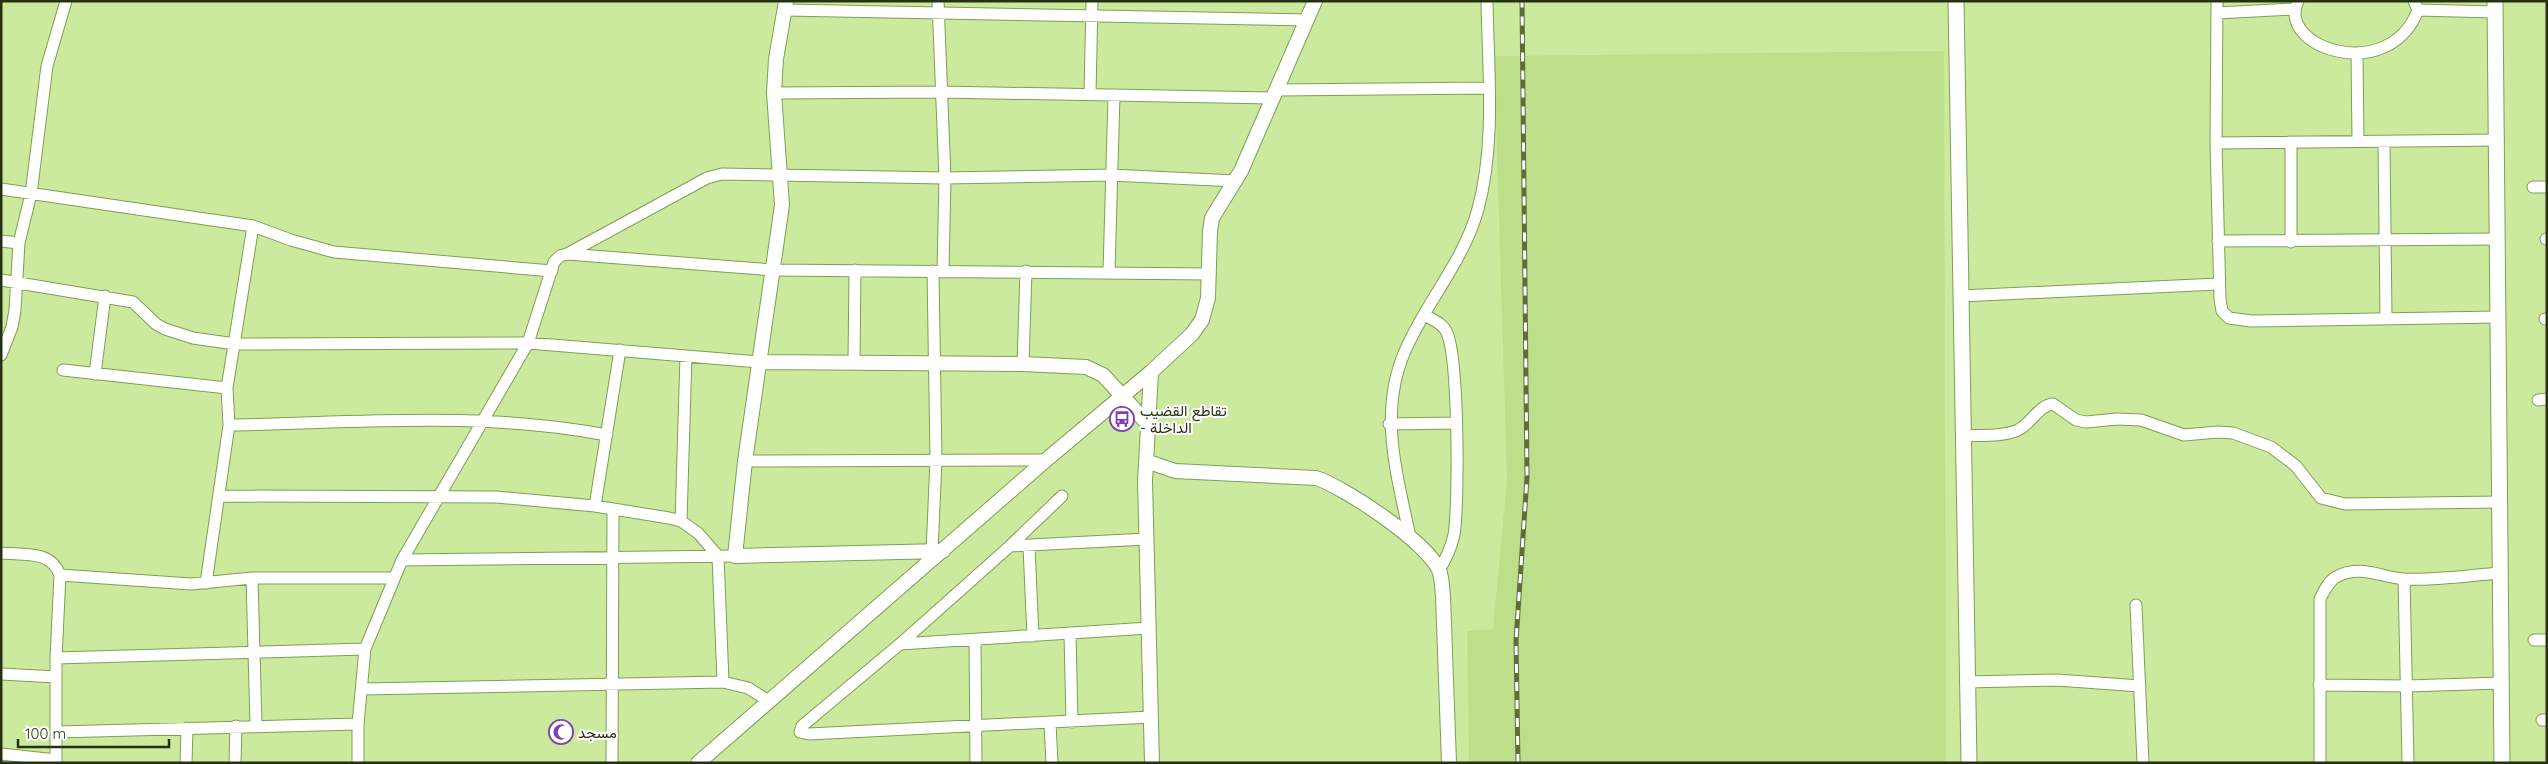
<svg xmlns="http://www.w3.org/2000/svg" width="2548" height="764" viewBox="0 0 2548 764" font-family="Quicksand,Vazirmatn,sans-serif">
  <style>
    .built { fill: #bedf8a }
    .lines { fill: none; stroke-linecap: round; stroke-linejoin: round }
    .minor-casing { stroke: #819d53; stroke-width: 13 }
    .tertiary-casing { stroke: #819d53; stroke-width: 16 }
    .secondary-casing { stroke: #819d53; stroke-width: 17 }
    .minor { stroke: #fff; stroke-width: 11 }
    .tertiary { stroke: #fff; stroke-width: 14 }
    .secondary { stroke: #fff; stroke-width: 15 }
    .rail-casing { stroke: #5b6c3e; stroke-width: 5 }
    .rail { stroke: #fefefe; stroke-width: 3; stroke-dasharray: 9; stroke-linecap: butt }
    .labels { text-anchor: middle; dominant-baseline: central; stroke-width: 4; stroke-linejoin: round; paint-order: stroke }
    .poi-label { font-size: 15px; fill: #263112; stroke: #fefefe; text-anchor: start }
  </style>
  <rect width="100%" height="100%" fill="#ccea9d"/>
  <path class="built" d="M1944,51L1946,763H1469L1467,631L1493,629L1507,480L1494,56Z"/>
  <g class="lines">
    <defs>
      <path id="minor" d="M938,1L945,178L943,271
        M2217,1L2216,143L2220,299L2222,311L2229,318L2251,321L2498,317
        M2298,1C2275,47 2389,86 2418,10L2414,1
        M785,10L1307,20
        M2418,10L2495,12
        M2217,13L2294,9
        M2357,54L2358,141
        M1278,90L1489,88
        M774,93L941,92L1274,98
        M1090,94L1092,1
        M2291,142V242
        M2384,142L2386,318
        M2216,143L2498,140
        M2533,187H2547
        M1,189L253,226L291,240L334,252L552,271
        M2546,239H2547
        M1,241L19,243
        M2218,241L2498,239
        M567,254L773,270L1210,274
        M1109,272L1114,95
        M1,280L133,302L156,324L165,329L193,338L235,344L528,343L759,362
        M1961,296L2218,284
        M1425,315C1433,320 1442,323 1446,331C1459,354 1459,505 1454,535C1451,548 1446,559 1439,570
        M2545,319H2547
        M1,355L12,327L15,310L19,243L31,194L47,66L66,1
        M854,363L855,270
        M1023,364L1026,271
        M63,370L227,388
        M95,374L105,296
        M2538,400L2547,399
        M1389,424L1455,423
        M229,425C355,423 482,411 607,435
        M1962,436C1980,435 2002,437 2018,430C2031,424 2039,405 2053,404L2076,420L2086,422L2117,419L2141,420L2184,435L2218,432L2233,433L2271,447L2296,466L2321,498L2345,504L2500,502
        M745,461L1046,460
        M220,496L496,497L595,506L669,518L681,521L698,533L718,556L723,682
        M1062,496L1010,546L900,644L802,726L800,732L809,734L1151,717
        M595,506L620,350
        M681,521L686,356
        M1410,537C1397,474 1378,413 1405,351C1426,302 1464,261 1478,209C1496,143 1488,69 1487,1
        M1010,546L1146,539
        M1029,547L1033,636
        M932,552L936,460L933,271
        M1,553C24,555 51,550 60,575L56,658V763
        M402,560L735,556
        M60,575L191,584L252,578H394
        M252,578L256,725
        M2404,579L2408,763
        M206,583L229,425L227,388L253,226
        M2136,605L2143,763
        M1070,634L1072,722
        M975,640L976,763
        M2534,640H2547
        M900,644L1149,628
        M56,658L365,649
        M1,674L56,677
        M1966,682L2057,680L2140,686
        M2319,685L2407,686L2501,683
        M362,689L723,682L748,688L769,701
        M2542,720H2547
        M1050,723L1052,763
        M57,732L358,724
        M1,754L56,760
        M186,763L187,728
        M235,763L236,726
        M358,763V724L365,649L402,560L528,343L554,262L560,256L567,254L707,178L722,174L945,178L1111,175L1235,181
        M612,763L613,509
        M2320,763V599C2324,591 2328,582 2336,577C2359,564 2381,577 2404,579C2431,581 2472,575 2500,573"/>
      <path id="tertiary" d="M786,1L776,59L774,93L782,205L745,461L735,556L943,551
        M759,362L1023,364L1086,367L1103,375L1147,423
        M1151,372L1145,481L1152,763
        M1146,461L1175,471L1316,478C1344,487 1427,542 1439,570C1442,577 1442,588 1443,596L1449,763
        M698,763L1046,460L1151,372L1192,334L1202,320L1208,298L1210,231L1212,218L1241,171L1315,1"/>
      <path id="secondary" d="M1956,1L1969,763
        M2495,1L2502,763"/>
    </defs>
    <use href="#minor" class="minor-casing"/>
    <use href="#tertiary" class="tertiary-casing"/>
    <use href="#secondary" class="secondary-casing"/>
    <use href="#minor" class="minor"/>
    <use href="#tertiary" class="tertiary"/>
    <use href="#secondary" class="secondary"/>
    <defs>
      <path id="rail" d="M1518,763L1516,641L1527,477L1522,1"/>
    </defs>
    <use href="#rail" class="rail-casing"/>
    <use href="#rail" class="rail"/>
  </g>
  <defs>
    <symbol id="bus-ring" viewBox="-11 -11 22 22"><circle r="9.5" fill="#fefefe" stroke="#8040b5" stroke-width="1.5"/><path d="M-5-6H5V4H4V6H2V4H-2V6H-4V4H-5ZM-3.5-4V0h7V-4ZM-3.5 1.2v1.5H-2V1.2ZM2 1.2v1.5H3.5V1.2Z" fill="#8040b5"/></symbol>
    <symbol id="mosque-ring" viewBox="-11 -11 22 22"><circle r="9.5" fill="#fefefe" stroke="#8040b5" stroke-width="1.5"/><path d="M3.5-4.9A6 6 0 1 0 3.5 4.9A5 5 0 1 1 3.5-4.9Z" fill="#8040b5"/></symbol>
  </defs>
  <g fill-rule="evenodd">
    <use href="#bus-ring" x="1108" y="405" width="28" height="28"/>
    <use href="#mosque-ring" x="547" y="718" width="28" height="28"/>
  </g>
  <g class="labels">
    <g class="poi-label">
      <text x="1140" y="410">تقاطع القضيب<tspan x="1140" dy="17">- الداخلة</tspan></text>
      <text x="578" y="732">مسجد</text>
    </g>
  </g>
  <rect width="2548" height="764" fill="none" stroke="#263112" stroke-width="5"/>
  <path d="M18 739v8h151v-8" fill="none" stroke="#263112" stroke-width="2.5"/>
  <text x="25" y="739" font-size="15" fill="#263112" stroke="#fefefe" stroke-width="4" paint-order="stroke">100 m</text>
</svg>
